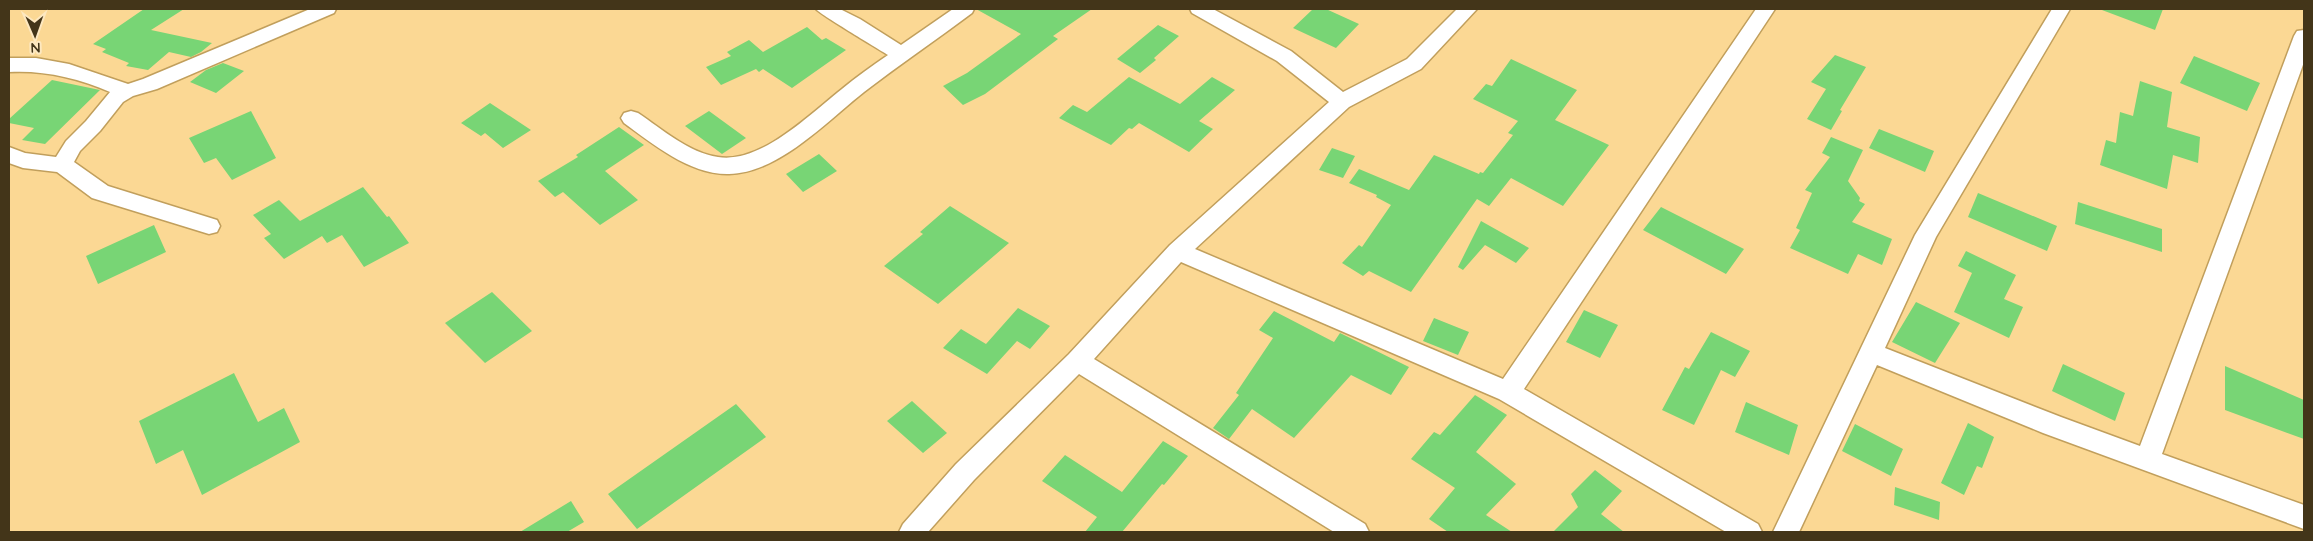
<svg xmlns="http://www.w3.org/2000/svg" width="2313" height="541" viewBox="0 0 2313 541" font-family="Quicksand,sans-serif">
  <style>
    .building { fill: #78d575 }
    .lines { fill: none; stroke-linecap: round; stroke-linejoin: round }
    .street-casing { stroke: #c19f5c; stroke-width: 3 }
    .street { fill: #fff; fill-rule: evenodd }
  </style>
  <rect width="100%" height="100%" fill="#fbd894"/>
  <path class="building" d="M144,9H184L151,30L212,43L201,52L191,57L169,52L148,70L126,66L129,63L102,52L106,49L93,44Z
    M976,9H1092L1053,36L1058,39L1021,67L985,94L963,105L943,86L967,73L1021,34Z
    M1313,9H1326L1359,24L1336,48L1293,28Z
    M2102,9H2163L2155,30L2102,10Z
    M1158,25L1179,36L1154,58L1156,60L1140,73L1117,59Z
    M807,27L822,40L826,38L846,50L792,88L763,69L759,72L756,69L721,85L706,67L731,56L727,52L749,40L763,52Z
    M1835,55L1866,67L1840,110L1842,111L1831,130L1807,119L1826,89L1811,82Z
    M2194,56L2260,83L2247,111L2180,83Z
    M1511,59L1577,90L1555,120L1609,145L1563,206L1511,178L1489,206L1477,199L1411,292L1369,271L1363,276L1342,263L1359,245L1362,247L1391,205L1376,197L1377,195L1349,183L1359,169L1409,190L1434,155L1479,174L1480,172L1483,173L1513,135L1508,133L1518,121L1473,99L1486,84L1492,86Z
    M223,63L244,71L216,93L190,82L206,70Z
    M1129,77L1180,104L1212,77L1235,90L1199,121L1213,129L1189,152L1139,123L1132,129L1129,128L1111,145L1059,118L1073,105L1087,112Z
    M52,80L100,90L45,144L22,140L34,128L9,123V119Z
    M2140,81L2172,92L2167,127L2200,137L2198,163L2173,155L2167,189L2100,165L2106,140L2116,143L2120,112L2133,116Z
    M490,103L531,130L503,148L485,133L481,136L461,123Z
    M251,111L276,158L232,180L216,158L204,163L189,138Z
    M709,111L746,138L722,154L685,126Z
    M619,127L644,145L605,171L638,200L600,225L563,192L555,197L538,181L578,157L576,155Z
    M1879,129L1934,151L1925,172L1869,148Z
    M1831,137L1863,150L1848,181L1860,198L1859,201L1865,204L1852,222L1892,239L1882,265L1858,254L1848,274L1790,248L1800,230L1796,228L1812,193L1805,190L1830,157L1822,153Z
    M1332,148L1355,156L1343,178L1319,170Z
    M819,154L837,171L803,192L786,174Z
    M363,187L387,217L389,216L409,243L364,267L342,235L327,243L322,236L284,259L264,238L271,234L253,215L279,200L300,221Z
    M1978,193L2057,226L2047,251L1968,217Z
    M2078,202L2162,229V252L2075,224Z
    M950,206L1009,243L938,304L884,266L923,234L920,232Z
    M1661,207L1744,249L1726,274L1643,230Z
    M1481,221L1529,248L1516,263L1485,245L1463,270L1458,267Z
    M154,225L166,252L98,284L86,256Z
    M1966,251L2016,275L2004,299L2023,307L2009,338L1954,312L1972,273L1958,266Z
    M492,292L532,331L485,363L445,323Z
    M1916,302L1960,323L1935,363L1892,342Z
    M1018,308L1050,326L1030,349L1017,341L987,374L943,348L961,329L986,344Z
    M1584,310L1618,325L1600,358L1566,342Z
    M1274,311L1334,342L1340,333L1409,367L1391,395L1351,375L1294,438L1252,409L1229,439L1213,428L1239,395L1236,393L1273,338L1259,330Z
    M1434,318L1469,332L1458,355L1423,341Z
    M1711,332L1750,351L1735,377L1721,370L1694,425L1662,410L1685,367L1689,369Z
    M2063,364L2125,393L2115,421L2052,391Z
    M2225,366L2304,400V439L2225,410Z
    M234,373L258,422L284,408L300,442L202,495L183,450L156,464L139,421Z
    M1475,395L1507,415L1476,452L1516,484L1486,515L1512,532H1448L1429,519L1455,488L1411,459L1434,432L1440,435Z
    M912,401L947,433L923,453L887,421Z
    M1746,402L1798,425L1789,455L1735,432Z
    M736,404L766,437L637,529L608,494Z
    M1968,423L1994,437L1982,468L1977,466L1964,495L1941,483Z
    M1855,424L1903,449L1891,476L1842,451Z
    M1163,441L1188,456L1164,485L1162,484L1122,532H1085L1097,517L1042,481L1065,455L1122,492Z
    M1595,470L1622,491L1601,514L1624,532H1553L1578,507L1571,494Z
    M1895,487L1940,502L1939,520L1894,505Z
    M571,501L584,522L567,532H520Z"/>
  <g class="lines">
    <defs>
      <path id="street" d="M310,9H336L334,13L157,89L133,96L123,102L100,131L80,151L74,162L108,186L217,220L220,226L217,232L209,234L92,198L57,172L23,168L9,163V147L25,153L56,157L66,141L86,121L110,92C78,78 43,70 9,72V58H36L69,64L128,84L143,79Z
        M816,9H840L860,19L901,45L953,9H974L972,13C936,40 899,65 864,92C827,121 779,173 729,174C690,175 653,144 624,123L621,118L624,113L631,111L638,113C662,129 689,153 718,157C761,164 810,114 842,89C856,77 872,66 888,55C877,48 818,13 816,9Z
        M1190,9H1213L1291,51L1343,92L1407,59L1457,9H1477L1421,69L1349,107L1195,249L1503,379L1756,9H1775L1524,389L1758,524L1762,532H1726L1499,399L1181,262L1094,359L1365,524L1369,532H1334L1079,374L974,480L928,532H899L903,524L956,464L1069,354L1170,245L1329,102L1277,61L1192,13Z
        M2052,9H2070L1936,237L1885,348L2061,417L2140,446L2294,36L2297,31L2304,30V62L2162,454L2304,505V529L2043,433L1877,365L1799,532H1773L1915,235Z"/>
    </defs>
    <use href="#street" class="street-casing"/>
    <use href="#street" class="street"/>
  </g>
  <rect width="2313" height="541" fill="none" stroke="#433519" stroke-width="20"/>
  <g transform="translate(35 35) rotate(178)" stroke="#fde8c0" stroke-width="4" paint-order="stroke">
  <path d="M0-4L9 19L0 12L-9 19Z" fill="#433519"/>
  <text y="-8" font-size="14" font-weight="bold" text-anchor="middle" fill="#433519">N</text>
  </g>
</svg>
